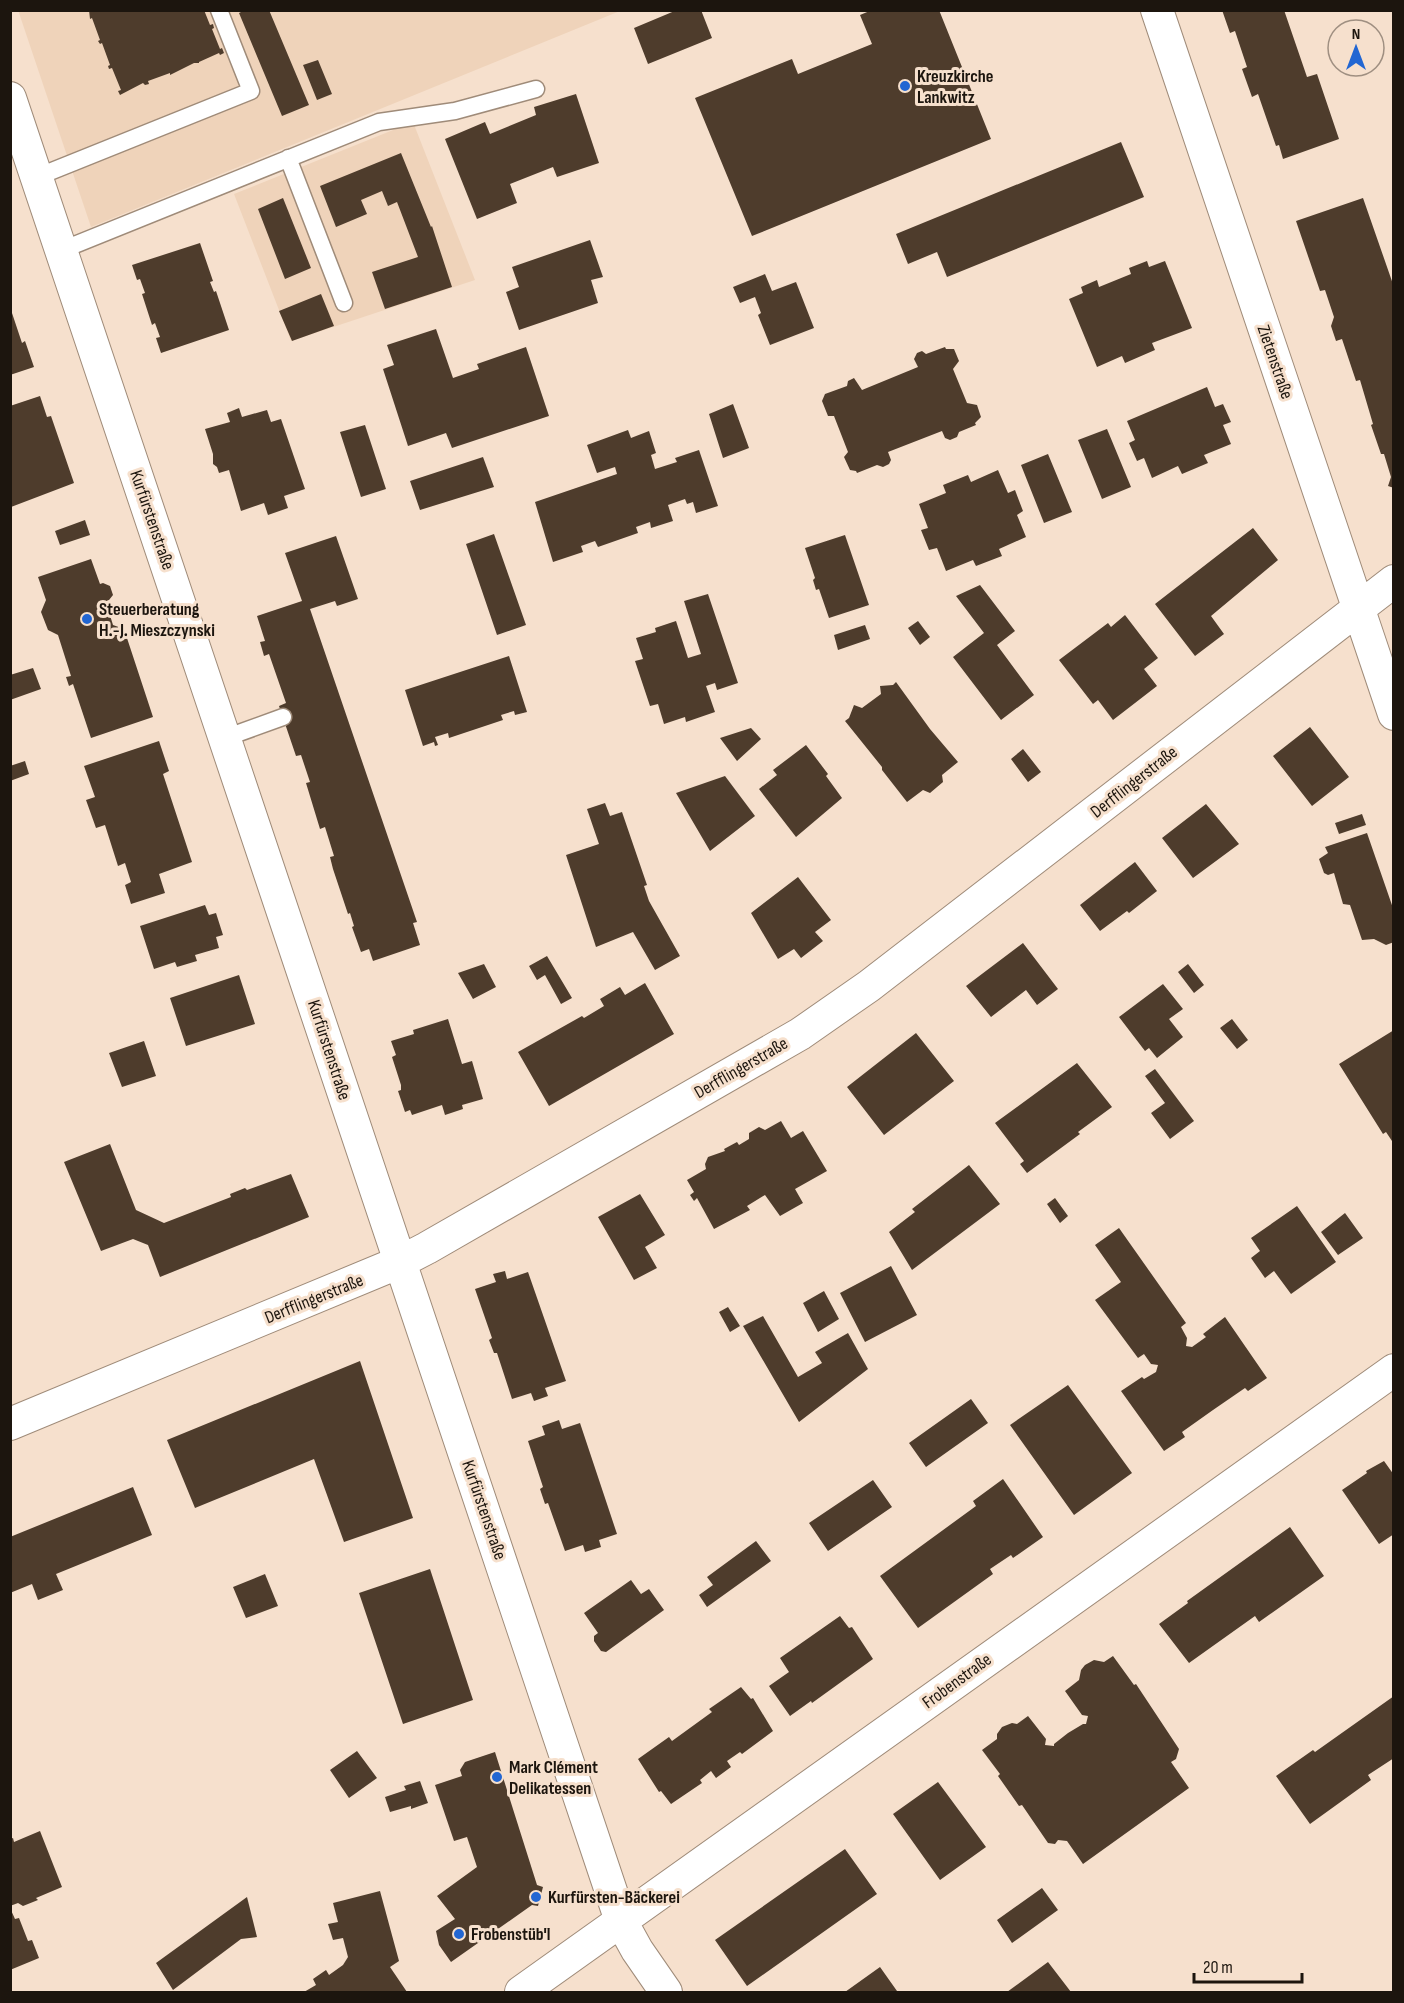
<svg xmlns="http://www.w3.org/2000/svg" width="1404" height="2003" viewBox="0 0 1404 2003" font-family="'Sofia Sans Condensed',sans-serif">
  <style>
    .built { fill: #efd3ba }
    .building { fill: #4e3c2c }
    .lines { fill: none; stroke-linecap: round; stroke-linejoin: round }
    .service-casing { stroke: #9f8b79; stroke-width: 19 }
    .minor-casing { stroke: #9f8b79; stroke-width: 34 }
    .service { stroke: #fff; stroke-width: 16 }
    .minor { stroke: #fff; stroke-width: 32 }
    .poi-dot { fill: #2266d2; stroke: #f6e0cd; stroke-width: 2 }
    .labels { text-anchor: middle; dominant-baseline: central; stroke-width: 6; stroke-linejoin: round; paint-order: stroke }
    .poi-label { font-size: 18px; font-weight: bold; fill: #1c150e; stroke: #f6e0cd; text-anchor: start }
    .street-label { font-size: 18px; fill: #1c150e; stroke: #f6e0cd }
  </style>
  <rect width="100%" height="100%" fill="#f6e0cd"/>
  <path class="built" d="M18,10L620,11L91,227Z
    M413,122L475,280L291,341L234,194Z"/>
  <path class="building" d="M89,10H204L210,25L213,24L214,28L212,29L220,49L222,48L224,53L220,55L219,53L199,62V63H194L170,75V73L148,81L149,84L145,85L143,83L120,95L118,91L121,90L112,68L109,69L108,66L110,65L102,43L100,44L98,41L100,40L92,18L90,19Z
    M245,10H269L309,105L282,116L239,13Z
    M677,10H701L712,38L648,64L634,28Z
    M872,10H939L991,139L752,236L695,98L792,59L798,74L872,44L860,15Z
    M1222,10H1284L1307,77L1317,74L1339,139L1283,159L1279,145L1276,146L1258,94L1252,97L1242,69L1247,67L1235,31L1230,33Z
    M318,60L332,94L317,100L303,65Z
    M576,94L599,163L557,177L553,167L510,184L517,203L477,219L445,139L485,122L490,134L536,115L534,107Z
    M1121,142L1144,197L947,277L937,252L908,264L896,234Z
    M401,153L431,227L432,226L452,287L385,309L372,272L418,257L397,202L388,206L382,191L361,200L367,214L336,227L320,186Z
    M283,198L311,268L285,279L258,209Z
    M1363,198L1394,287V488L1388,486L1391,477L1384,454H1381L1371,425L1373,424L1360,380L1356,381L1342,339L1336,341L1331,326L1334,317L1325,290L1320,291L1296,221Z
    M590,240L603,277L591,280L598,303L519,330L506,292L519,287L512,267Z
    M200,243L213,281L210,282L214,292L216,291L229,330L161,353L156,338L160,337L155,323L152,325L142,294L145,293L140,279L137,280L132,265Z
    M1147,261L1149,267L1165,261L1192,328L1152,343L1155,350L1125,363L1122,356L1097,367L1069,299L1083,293L1081,287L1097,280L1099,287L1131,274L1129,268Z
    M765,274L772,291L796,282L814,328L770,345L758,315L761,313L755,297L740,303L733,287Z
    M321,294L334,326L292,341L279,311Z
    M11,310L22,343L25,341L34,367L10,375Z
    M436,329L453,378L479,369L477,364L526,347L549,416L452,448L446,433L408,446L383,369L394,365L387,345Z
    M945,347L946,349H954L959,361L953,369L967,403L977,405L981,417L975,423L976,425L959,432L957,437L950,440L945,438L942,431L888,452L891,460L889,464L883,467L877,465L857,473L856,471L850,470L844,457L848,452L834,416H828L822,401L825,394L847,386L848,381L854,378L862,390L918,367L914,359L917,353L922,351L926,354Z
    M1207,387L1215,407L1223,404L1231,422L1223,425L1231,444L1204,455L1208,463L1182,474L1178,466L1152,478L1144,458L1137,461L1129,443L1135,440L1127,421Z
    M40,396L47,417L51,416L74,483L11,507L10,406Z
    M733,404L749,448L723,458L709,414Z
    M239,408L242,417L267,410L271,422L281,419L305,489L284,496L288,508L268,515L264,503L241,511L229,470L219,473L217,467L213,464V454L205,429L230,422L227,413Z
    M365,425L386,489L361,497L340,432Z
    M1107,429L1131,487L1102,499L1078,440Z
    M628,430L631,438L649,431L656,453L651,455L655,469L677,462L675,458L699,450L718,506L696,513L693,502L687,504L685,499L668,505L673,521L651,528L650,522L636,527L638,533L598,547L595,541L581,546L583,552L553,562L535,502L617,474L615,467L597,473L587,445Z
    M1048,454L1072,512L1044,523L1021,465Z
    M483,457L494,487L420,510L410,481Z
    M998,470L1008,493L1015,490L1023,511L1017,515L1026,537L999,549L1002,556L976,566L973,560L946,571L937,548L929,550L921,530L928,528L919,504L946,493L943,485L968,475L971,482Z
    M85,520L90,535L60,545L55,531Z
    M1253,528L1278,560L1211,616L1224,634L1195,656L1155,604Z
    M494,534L526,625L497,635L466,544Z
    M845,535L869,605L829,618L819,589L816,590L813,580L815,578L805,548Z
    M336,536L358,599L337,606L335,601L310,609L417,922L413,923L420,945L373,961L369,949L361,952L352,927L354,926L350,913L348,914L333,869L330,857L334,856L325,827L320,829L306,783L310,782L301,755L296,756L279,706L286,703L269,654L264,656L260,642L265,641L257,616L302,601L285,553Z
    M91,559L100,584L103,583L110,586L113,595L109,600L102,603L105,610L108,609L113,625L124,629L153,717L91,738L73,684L69,686L66,677L71,676L58,635L48,630L41,612L46,600L38,577Z
    M980,585L1015,631L997,645L1034,695L1001,720L953,657L984,633L956,596Z
    M708,594L738,683L717,690L715,683L706,686L715,712L686,722L685,717L664,724L658,704L650,706L635,661L643,659L636,638L656,632L655,628L676,621L688,658L701,654L684,601Z
    M1125,615L1158,658L1144,669L1157,686L1113,720L1098,700L1093,704L1059,660L1108,623L1111,627Z
    M918,621L930,637L920,645L908,628Z
    M865,625L870,639L838,650L834,635Z
    M509,656L527,712L515,715L514,711L501,715L503,720L449,738L448,733L435,737L438,745L435,746L434,742L423,746L405,690Z
    M33,668L41,689L10,700V675Z
    M896,682L930,729L958,762L942,775L943,782L930,793L923,790L907,802L882,770V767L845,721L849,718L854,705L862,708L881,694L880,686L893,685Z
    M1310,727L1349,777L1312,806L1273,756Z
    M751,728L761,739L737,761L720,738Z
    M159,741L169,771L163,774L192,862L159,874L165,893L131,904L125,885L131,882L125,863L118,866L105,825L96,828L86,800L95,797L84,766Z
    M806,745L828,774L826,776L842,798L796,837L759,789L777,775L773,770Z
    M1023,749L1041,772L1028,782L1011,759Z
    M25,761L29,774L10,781V766Z
    M725,776L755,816L710,851L676,793Z
    M605,803L610,816L622,812L647,885L644,886L649,901L680,956L655,970L633,932L596,947L566,855L599,844L587,809Z
    M1206,804L1239,844L1193,878L1162,838Z
    M1362,814L1366,825L1339,834L1335,823Z
    M1367,833L1394,911V942L1386,945L1374,939L1362,940L1350,905L1343,904L1334,873L1328,875L1324,873L1319,859L1328,853L1325,847Z
    M1135,862L1157,891L1129,913L1127,911L1100,931L1080,905Z
    M798,877L831,920L815,932L823,941L801,958L794,949L778,959L751,913Z
    M205,905L209,915L216,913L223,935L216,937L219,948L195,955L197,961L177,967L175,962L154,969L140,926Z
    M1023,943L1058,989L1037,1005L1026,990L991,1017L966,986Z
    M547,956L572,998L561,1004L545,975L537,980L529,966Z
    M484,964L496,987L473,999L458,973Z
    M1188,964L1204,985L1194,993L1178,972Z
    M239,975L255,1024L186,1046L170,998Z
    M645,983L674,1034L549,1106L518,1052L582,1016L584,1018L604,1006L600,999L620,987L625,995Z
    M1163,984L1183,1009L1169,1019L1183,1037L1157,1058L1149,1048L1145,1051L1119,1017Z
    M448,1019L462,1064L472,1061L483,1099L462,1105L463,1109L445,1115L442,1105L412,1115L410,1110L405,1112L398,1091L401,1090V1085L392,1057L396,1055L391,1041L414,1034L413,1030Z
    M1232,1019L1248,1040L1237,1049L1220,1028Z
    M1394,1030V1144L1386,1132L1383,1134L1339,1064Z
    M916,1033L954,1081L884,1135L847,1087Z
    M144,1041L156,1076L122,1087L109,1053Z
    M1077,1063L1112,1107L1078,1132L1080,1134L1027,1173L1020,1164L1024,1161L995,1123Z
    M1155,1069L1194,1121L1170,1139L1151,1113L1165,1103L1145,1076Z
    M781,1121L791,1138L803,1131L827,1171L795,1189L803,1203L780,1216L765,1195L747,1206L750,1210L714,1229L697,1198L694,1201L690,1195L694,1192L687,1180L706,1169L705,1164L708,1157L725,1151L724,1149L737,1142L739,1145L749,1139V1133L759,1127L765,1130Z
    M110,1144L136,1210L164,1223L231,1197L230,1194L245,1188L247,1190L291,1174L309,1217L160,1277L148,1245L133,1239L101,1251L64,1162Z
    M969,1165L1000,1204L912,1270L889,1232L915,1212L912,1209Z
    M640,1194L665,1235L645,1247L657,1268L634,1280L598,1217Z
    M1055,1198L1068,1216L1060,1223L1047,1204Z
    M1297,1206L1336,1262L1291,1294L1274,1271L1265,1278L1251,1258L1260,1251L1251,1238Z
    M1345,1213L1363,1238L1338,1255L1321,1232Z
    M1119,1228L1186,1323L1181,1327L1187,1338L1186,1346L1192,1347L1206,1337L1203,1334L1225,1317L1267,1378L1248,1391L1245,1388L1213,1410L1182,1432L1185,1437L1164,1451L1121,1391L1142,1377L1144,1379L1156,1372L1158,1365L1151,1364L1144,1354L1138,1358L1095,1300L1121,1282L1095,1245Z
    M891,1266L917,1315L865,1342L840,1293Z
    M505,1271L507,1279L528,1272L566,1381L545,1388L548,1396L534,1401L531,1393L512,1399L497,1353H494L489,1340L492,1338L475,1289L496,1282L493,1274Z
    M824,1291L839,1319L818,1332L803,1303Z
    M728,1307L740,1326L730,1332L719,1312Z
    M763,1316L798,1377L822,1363L815,1352L848,1333L868,1369L799,1422L743,1326Z
    M360,1361L413,1518L344,1542L314,1459L195,1508L167,1440Z
    M1068,1385L1132,1473L1074,1515L1010,1425Z
    M971,1399L988,1423L926,1467L909,1443Z
    M559,1420L562,1429L580,1423L617,1534L599,1540L601,1547L585,1552L583,1545L565,1551L548,1503L545,1504L540,1489L543,1487L528,1441L545,1435L542,1426Z
    M1384,1461L1394,1475V1534L1379,1544L1342,1490L1367,1473L1366,1471Z
    M1003,1479L1043,1537L1013,1558L1011,1555L990,1569L993,1574L918,1628L880,1576L976,1506L973,1501Z
    M873,1480L892,1507L828,1551L809,1523Z
    M133,1487L152,1535L56,1574L63,1590L38,1600L32,1584L10,1593V1537Z
    M1290,1527L1324,1576L1259,1622L1255,1616L1189,1663L1159,1624L1188,1603L1187,1601Z
    M756,1541L771,1561L707,1607L699,1595L713,1585L707,1577Z
    M430,1569L473,1700L403,1724L359,1593Z
    M265,1574L278,1606L246,1618L233,1587Z
    M631,1580L641,1594L649,1589L664,1610L606,1652L601,1651L594,1641V1636L598,1633L584,1613Z
    M840,1616L849,1628L852,1627L873,1659L812,1703L811,1701L790,1716L769,1686L789,1672L780,1658Z
    M1113,1656L1134,1685L1136,1684L1179,1749L1176,1759L1171,1762L1189,1788L1083,1864L1067,1841L1058,1840L1055,1844L1048,1843L1022,1805L1019,1806L998,1776L1000,1774L982,1750L997,1739V1734L1002,1727L1012,1723L1017,1724L1028,1716L1046,1739L1045,1745L1054,1746V1744L1068,1733L1083,1724H1086L1088,1716L1082,1715L1065,1691L1079,1680L1081,1670L1085,1665L1094,1660L1104,1662Z
    M741,1687L751,1699L753,1698L773,1731L742,1754L740,1752L727,1761L731,1767L716,1778L711,1771L700,1780L702,1783L671,1804L661,1791L659,1792L638,1759L669,1737L672,1741L712,1712L709,1709Z
    M1394,1696V1758L1368,1775L1371,1780L1310,1824L1276,1776L1313,1750L1315,1752Z
    M357,1751L377,1778L349,1798L330,1770Z
    M495,1752L537,1885L543,1887L538,1906L532,1905L451,1962L439,1945L436,1931L455,1919L437,1896L477,1867L467,1837L454,1841L435,1785L462,1776L460,1770L465,1762Z
    M420,1781L428,1803L411,1809V1806L390,1812L385,1797L406,1790L404,1786Z
    M938,1782L986,1847L940,1880L893,1814Z
    M40,1831L62,1887L36,1898L38,1900L23,1906L18,1903L10,1906V1839L13,1838L14,1842Z
    M845,1849L877,1894L747,1986L715,1940Z
    M1042,1888L1058,1910L1012,1943L997,1920Z
    M380,1891L399,1961L390,1967L407,1992H304L316,1985L313,1979L326,1970L329,1975L343,1965L348,1957L343,1938L333,1940L328,1924L338,1922L333,1903Z
    M247,1897L257,1937L241,1939L173,1990L156,1963Z
    M10,1908L15,1919L19,1918L28,1941L32,1940L39,1958L10,1970Z
    M1048,1962L1071,1992H1007Z
    M880,1967L897,1991L894,1992H845Z"/>
  <g class="lines">
    <defs>
      <path id="service" d="M288,158L344,303
        M37,177L251,91L219,10
        M62,250L379,122L455,111L536,89
        M225,738L283,717"/>
      <path id="minor" d="M1157,10L1394,714
        M10,98L621,1921L637,1950L666,1992
        M10,1424L400,1262L427,1248L800,1034L869,986L1394,581
        M521,1992L1394,1370"/>
    </defs>
    <use href="#service" class="service-casing"/>
    <use href="#minor" class="minor-casing"/>
    <use href="#service" class="service"/>
    <use href="#minor" class="minor"/>
  </g>
  <g class="poi-dot">
    <circle cx="905" cy="86" r="6"/>
    <circle cx="87" cy="619" r="6"/>
    <circle cx="497" cy="1777" r="6"/>
    <circle cx="536" cy="1897" r="6"/>
    <circle cx="459" cy="1934" r="6"/>
  </g>
  <g class="labels">
    <g class="poi-label">
      <text x="917" y="76">Kreuzkirche<tspan x="917" dy="21">Lankwitz</tspan></text>
      <text x="99" y="609">Steuerberatung<tspan x="99" dy="21">H.-J. Mieszczynski</tspan></text>
      <text x="509" y="1767">Mark Clément<tspan x="509" dy="21">Delikatessen</tspan></text>
      <text x="548" y="1897">Kurfürsten-Bäckerei</text>
      <text x="471" y="1934">Frobenstüb'l</text>
    </g>
    <g class="street-label">
      <text transform="translate(1275 362) rotate(71)">Zietenstraße</text>
      <text transform="translate(152 520) rotate(71)">Kurfürstenstraße</text>
      <text transform="translate(1134 782) rotate(-38)">Derfflingerstraße</text>
      <text transform="translate(329 1050) rotate(72)">Kurfürstenstraße</text>
      <text transform="translate(741 1068) rotate(-30)">Derfflingerstraße</text>
      <text transform="translate(314 1299) rotate(-22)">Derfflingerstraße</text>
      <text transform="translate(484 1510) rotate(71)">Kurfürstenstraße</text>
      <text transform="translate(957 1681) rotate(-36)">Frobenstraße</text>
    </g>
  </g>
  <rect width="1404" height="2003" fill="none" stroke="#1c150e" stroke-width="24"/>
  <g transform="translate(1356 48)"><circle r="28" fill="#f6e0cd" stroke="#9f8f81" stroke-width="1.5"/>
  <path d="M0-4.5L10 22L0 15L-10 22Z" fill="#2266d2"/>
  <text y="-9" font-size="16" font-weight="bold" text-anchor="middle" fill="#1c150e">N</text>
  </g>
  <path d="M1194 1973v9h108v-9" fill="none" stroke="#1c150e" stroke-width="3"/>
  <text x="1203" y="1973" font-size="18" fill="#1c150e" stroke="#f6e0cd" stroke-width="4.5" paint-order="stroke">20 m</text>
</svg>
